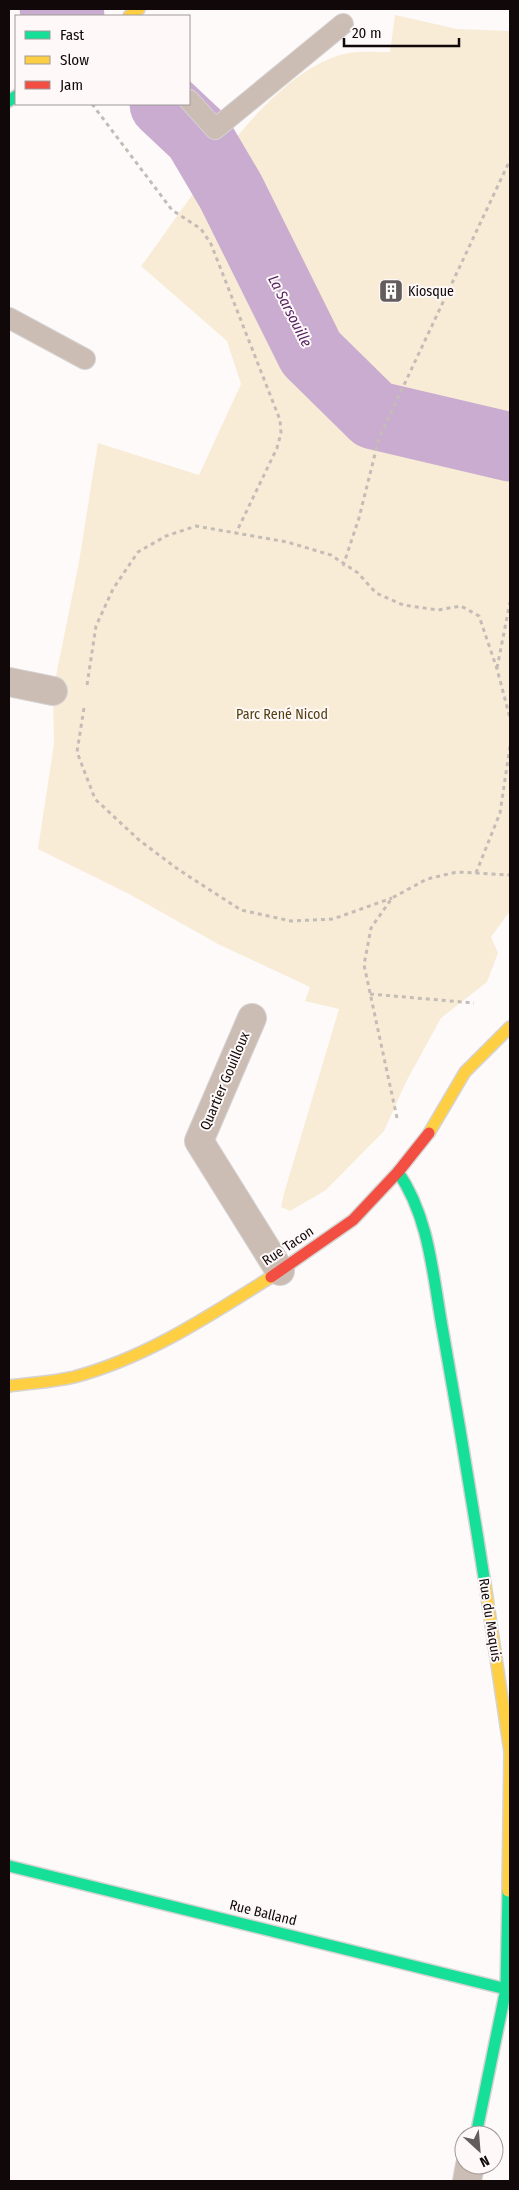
<svg xmlns="http://www.w3.org/2000/svg" width="519" height="2190" viewBox="0 0 519 2190" font-family="'Fira Sans Condensed',sans-serif">
  <style>
    .green { fill: #f8ecd6 }
    .lines { fill: none; stroke-linecap: round; stroke-linejoin: round }
    .river { stroke: #c9accf; stroke-width: 69 }
    .lane-casing { stroke: #d6d3d3; stroke-width: 22 }
    .street-casing { stroke: #d6d3d3; stroke-width: 30 }
    .fast-casing { stroke: #d6d3d3; stroke-width: 14 }
    .slow-casing { stroke: #d6d3d3; stroke-width: 14 }
    .jam-casing { stroke: #d6d3d3; stroke-width: 14 }
    .path { stroke: #c5bcb6; stroke-width: 3; stroke-dasharray: 4 4; stroke-linecap: butt }
    .lane { stroke: #cbbdb4; stroke-width: 20 }
    .street { stroke: #cbbdb4; stroke-width: 28 }
    .fast { stroke: #16e098; stroke-width: 11 }
    .slow { stroke: #ffcf43; stroke-width: 11 }
    .jam { stroke: #f24e42; stroke-width: 11 }
    .labels { text-anchor: middle; dominant-baseline: central; stroke-width: 4; stroke-linejoin: round; paint-order: stroke }
    .poi-label { font-size: 14px; fill: #110909; stroke: #fef9f8; text-anchor: start }
    .park-label { font-size: 14px; fill: #543f0e; stroke: #fef9f8 }
    .street-label { font-size: 14px; fill: #110909; stroke: #fef9f8 }
    .water-label { font-size: 15px; font-style: italic; fill: #582564; stroke: #fef9f8 }
  </style>
  <rect width="100%" height="100%" fill="#fdfaf9"/>
  <path class="green" d="M395,15L457,29L510,31V911L491,937L498,953L487,982L441,1018L406,1082L384,1131L326,1190L290,1211L281,1207L285,1190L339,1009L305,1001L310,987L218,944L129,894L38,849L54,744L53,691L79,562L98,443L199,475L241,384L227,341L141,266C190,202 260,82 337,56C353,50 373,52 390,52Z"/>
  <g class="lines">
    <path class="river" d="M54,9L70,16
      M164,104L198,136L231,192L311,353L374,415L510,447"/>
    <defs>
      <path id="lane" d="M189,100L215,129L343,24
        M9,318L85,359"/>
      <path id="street" d="M9,682L53,691
        M252,1018L199,1141L280,1271
        M467,2181L470,2165"/>
      <path id="fast" d="M9,101L16,96
        M398,1172C430,1218 433,1278 443,1332C458,1416 472,1500 485,1584
        M9,1866L510,1990
        M476,2135L506,1989L508,1891"/>
      <path id="slow" d="M129,16L139,9
        M429,1133L465,1072L510,1027
        M9,1386C30,1383 53,1382 74,1377C146,1358 209,1316 271,1277
        M485,1584L510,1752L508,1891"/>
      <path id="jam" d="M271,1277L353,1220L398,1172L429,1133"/>
    </defs>
    <use href="#lane" class="lane-casing"/>
    <use href="#street" class="street-casing"/>
    <use href="#fast" class="fast-casing"/>
    <use href="#slow" class="slow-casing"/>
    <use href="#jam" class="jam-casing"/>
    <path class="path" d="M92,104L172,210L201,229L211,244L280,420L281,433L277,448L236,533
      M343,566L359,518L379,438L510,160
      M497,668L510,602
      M87,685L96,626L113,589L138,552L166,536L196,526L287,542L331,555L358,573L376,593L403,605L438,610L461,606L479,616L497,669L510,718
      M84,708L77,752L95,799L139,840L179,870L241,910L291,921L333,919L392,898
      M476,873L500,813L510,746
      M370,994L474,1003
      M397,1118L364,965L371,928L392,898L427,879L457,872L510,875"/>
    <use href="#lane" class="lane"/>
    <use href="#street" class="street"/>
    <use href="#fast" class="fast"/>
    <use href="#slow" class="slow"/>
    <use href="#jam" class="jam"/>
  </g>
  <defs>
    <symbol id="building-square" viewBox="-11 -11 22 22"><rect x="-9" y="-9" width="18" height="18" rx="4" fill="#645d5d" stroke="#fef9f8"/><path d="M-4-6H4V6H1V3H-1V6H-4ZM-2.5-4.3h1.7v1.8h-1.7ZM.8-4.3h1.7v1.8H.8ZM-2.5-1h1.7V.8h-1.7ZM.8-1h1.7V.8H.8Z" fill="#fff"/></symbol>
  </defs>
  <g fill-rule="evenodd">
    <use href="#building-square" x="377" y="277" width="28" height="28"/>
  </g>
  <g class="labels">
    <g class="poi-label">
      <text x="408" y="291">Kiosque</text>
    </g>
    <g class="park-label">
      <text x="282" y="714">Parc René Nicod</text>
    </g>
    <g class="street-label">
      <text transform="translate(225 1081) rotate(-67)">Quartier Gouilloux</text>
      <text transform="translate(288 1246) rotate(-34)">Rue Tacon</text>
      <text transform="translate(490 1620) rotate(81)">Rue du Maquis</text>
      <text transform="translate(263 1913) rotate(14)">Rue Balland</text>
    </g>
    <g class="water-label">
      <text transform="translate(290 311) rotate(63)">La Sarsouille</text>
    </g>
  </g>
  <rect width="519" height="2190" fill="none" stroke="#110909" stroke-width="20"/>
  <rect x="15" y="15" width="175" height="90" fill="#fef9f8" stroke="#9f9998"/>
  <rect x="25" y="31" width="25" height="8" fill="#16e098" stroke="#9f9998"/>
  <text x="60" y="40" font-size="15" fill="#110909">Fast</text>
  <rect x="25" y="56" width="25" height="8" fill="#ffcf43" stroke="#9f9998"/>
  <text x="60" y="65" font-size="15" fill="#110909">Slow</text>
  <rect x="25" y="81" width="25" height="8" fill="#f24e42" stroke="#9f9998"/>
  <text x="60" y="90" font-size="15" fill="#110909">Jam</text>
  <g transform="translate(479 2150) rotate(154)"><circle r="24" fill="#fef9f8" stroke="#9f9998"/>
  <path d="M0-4L9 19L0 12L-9 19Z" fill="#645d5d"/>
  <text y="-8" font-size="14" font-weight="bold" text-anchor="middle" fill="#110909">N</text>
  </g>
  <path d="M344 38v8h115v-8" fill="none" stroke="#110909" stroke-width="2.5"/>
  <text x="352" y="38" font-size="15" fill="#110909" stroke="#fef9f8" stroke-width="4" paint-order="stroke">20 m</text>
</svg>
